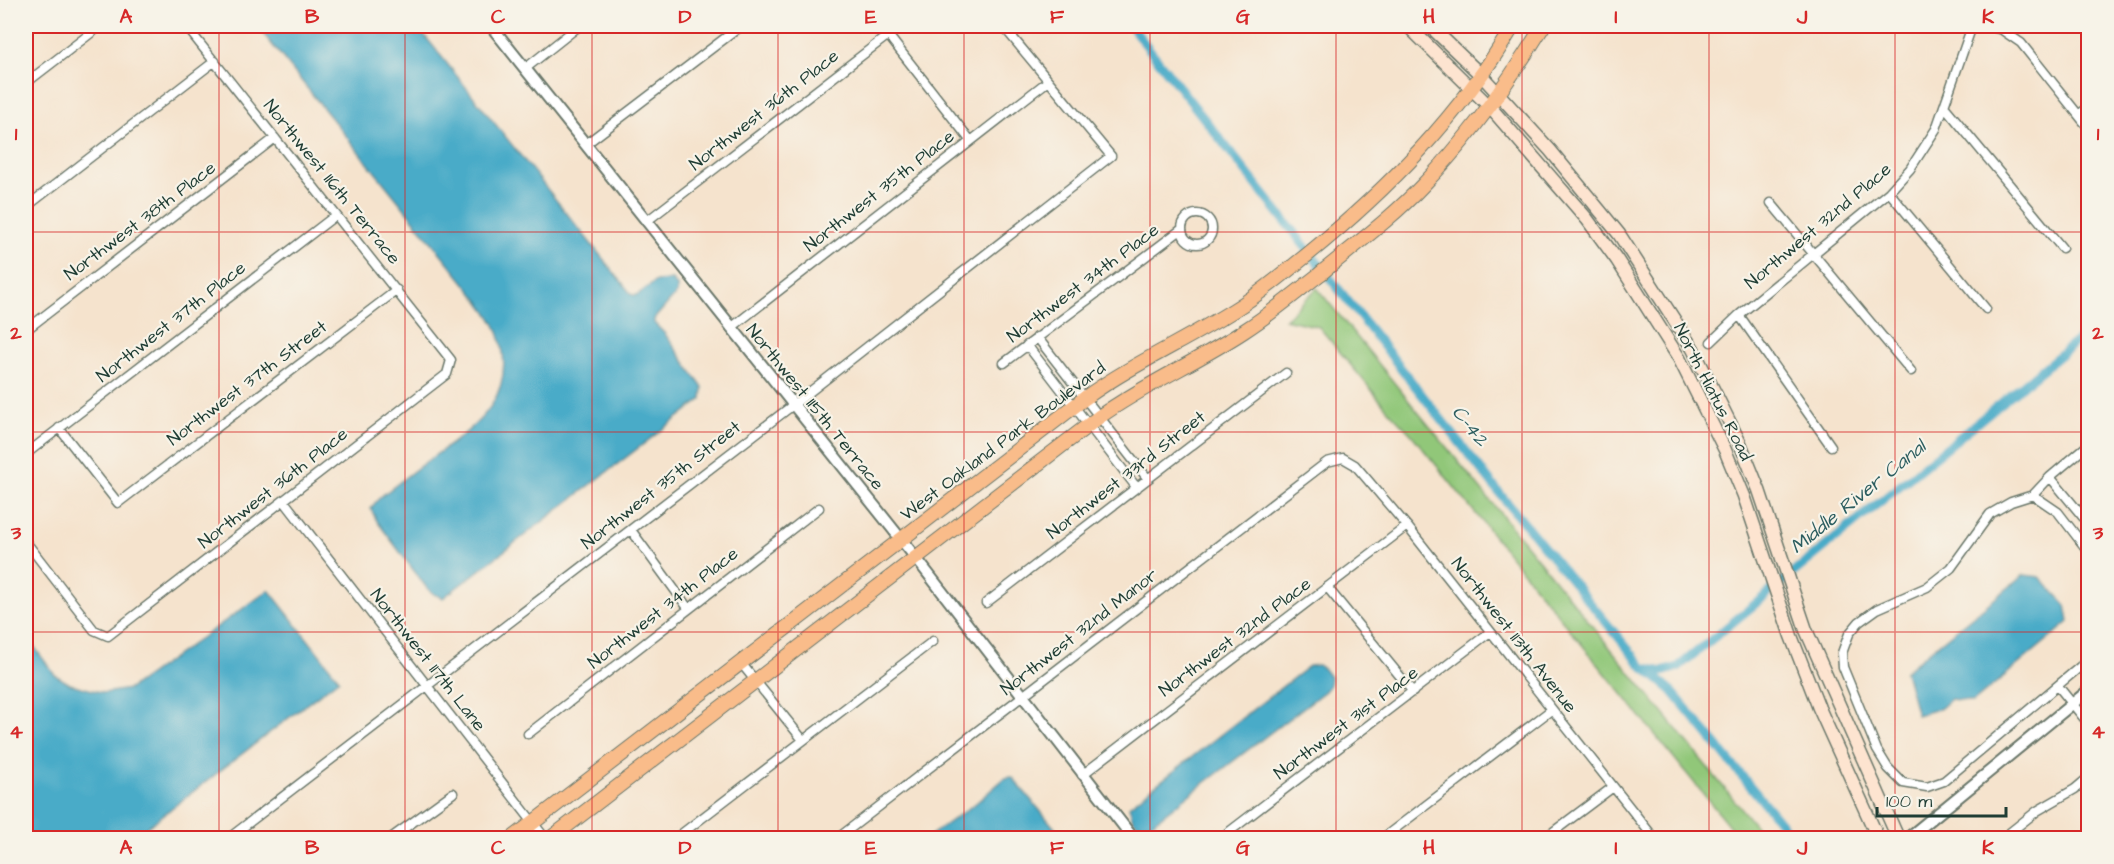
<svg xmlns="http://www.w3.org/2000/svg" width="2114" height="864" viewBox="0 0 2114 864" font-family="'Architects Daughter',sans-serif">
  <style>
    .green { fill: #91c779; stroke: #588256; stroke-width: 1.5 }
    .water { fill: #49abc8; stroke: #34747e; stroke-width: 1.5 }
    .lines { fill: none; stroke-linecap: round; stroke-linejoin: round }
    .canal { stroke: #49abc8; stroke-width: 9 }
    .minor-casing { stroke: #6a776a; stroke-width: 11 }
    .tertiary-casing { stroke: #6a776a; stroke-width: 14 }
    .secondary-casing { stroke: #6a776a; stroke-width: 15 }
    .primary-casing { stroke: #6a776a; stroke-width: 16 }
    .minor { stroke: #fff; stroke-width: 8 }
    .tertiary { stroke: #fff; stroke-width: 10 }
    .secondary { stroke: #fde4d0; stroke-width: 12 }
    .primary { stroke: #f9bc8a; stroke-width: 14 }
    .grid { fill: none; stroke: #d62828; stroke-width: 1.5; stroke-opacity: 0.55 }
    .labels { text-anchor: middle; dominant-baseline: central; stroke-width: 4.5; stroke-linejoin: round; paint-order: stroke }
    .street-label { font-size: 18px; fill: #1f3d34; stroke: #f7f3e8 }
    .water-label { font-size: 20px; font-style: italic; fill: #2c5e60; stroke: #f7f3e8 }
    .neatline { fill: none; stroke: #d62828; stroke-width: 2 }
    .grid-label { font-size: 20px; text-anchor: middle; font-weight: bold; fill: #d62828 }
  </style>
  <rect width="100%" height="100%" fill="#f7f3e8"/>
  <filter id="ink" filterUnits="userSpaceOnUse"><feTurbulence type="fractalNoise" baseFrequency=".0167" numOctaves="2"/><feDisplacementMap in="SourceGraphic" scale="12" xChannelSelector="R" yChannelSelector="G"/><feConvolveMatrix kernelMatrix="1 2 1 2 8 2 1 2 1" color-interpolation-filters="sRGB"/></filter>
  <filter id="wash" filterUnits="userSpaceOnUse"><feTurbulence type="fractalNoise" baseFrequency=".008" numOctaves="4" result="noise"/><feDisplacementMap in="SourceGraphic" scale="24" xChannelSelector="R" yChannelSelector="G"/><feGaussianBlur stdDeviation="1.35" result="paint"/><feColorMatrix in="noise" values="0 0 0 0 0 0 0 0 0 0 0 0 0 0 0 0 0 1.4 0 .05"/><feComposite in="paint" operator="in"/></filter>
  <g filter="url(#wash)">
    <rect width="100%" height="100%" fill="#f5e3cd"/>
    <path class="green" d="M1317,288L1765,838H1739L1411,434L1389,411L1319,327L1285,319Z"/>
    <path class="water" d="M257,26H417L632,295H637L656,281L672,280L677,286V293L654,319V323L665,334L703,388L702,399L443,598L434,594L426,587L377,521L371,509C378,496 389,491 401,481C452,438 527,412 497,329C493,320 486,310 480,302Z
      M2024,575L2040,577L2066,605L2069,622L1973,702L1951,699L1941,708L1917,715L1905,671Z
      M269,590L339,679L133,838H32L26,830V636L55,675L70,684L104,693L129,689Z
      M1318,665L1324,669L1330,677L1329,686L1325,691L1151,824H1138L1133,820L1129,806L1309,666Z
      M1012,777L1063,838H927L976,803L1005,778Z"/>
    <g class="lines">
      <path class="canal" d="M1131,26L1501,495L1643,667L1671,690L1793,838
        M1645,668L1662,672L1678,667L2088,332"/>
    </g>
  </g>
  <g filter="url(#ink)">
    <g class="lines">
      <defs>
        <path id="minor" d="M1989,26L2002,30L2021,43L2088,127
          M888,35L970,140
          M526,68L579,26
          M26,83L100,26
          M1945,107L2062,248
          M2079,115L2088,107
          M586,144L741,26
          M1889,192L1986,309
          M1771,203L1911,371
          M26,207L215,61
          M1182 229a15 15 0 1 1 30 0a15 15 0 1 1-30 0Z
          M647,221L900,26
          M1739,315L1831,446
          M731,328L1048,81
          M26,330L275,138
          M1037,337L1148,479
          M1711,342L1739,315L1889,192L1910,169L1936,129L1972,26
          M1027,345L1137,488
          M1004,363L1182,229
          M59,428L118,503L397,290
          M2088,445L2050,477L2033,495L2011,502L1990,514L1951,568L1927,587L1877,609L1859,622L1849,634L1842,653L1843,667L1877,750L1888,768L1903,783L1927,787L1944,781L2088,660
          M26,454L336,215
          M2050,477L2088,523
          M2033,495L2058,512L2088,551
          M284,501L545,838
          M631,530L688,608
          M26,542L94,630L108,636L447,374L451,360L186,26
          M1327,587L1413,692
          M986,603L1286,373
          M741,663L803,740
          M2058,686L2088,723
          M528,734L819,508
          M1082,775L1407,526
          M229,838L793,405L1111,156L1003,26
          M391,838L453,793
          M676,838L933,641
          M838,838L1327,462L1343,458L1355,465L1407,526L1654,838
          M1221,838L1490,632
          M1383,838L1551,710
          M1545,838L1613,787
          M2003,838L2037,811L2075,789L2088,778"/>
        <path id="tertiary" d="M491,26L916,558L1133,838
          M1908,838L2088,691"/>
        <path id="secondary" d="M1408,26L1490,107L1587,219L1617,260L1679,358L1725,450L1744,496L1791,636L1819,708L1878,838
          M1430,26L1482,76L1550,150L1619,234L1693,349L1740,443L1759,490L1806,630L1898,838"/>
        <path id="primary" d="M513,838L1085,398C1132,364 1185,341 1234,310C1260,294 1283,274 1307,255C1388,189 1460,116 1513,26
          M551,838L1099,417C1145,384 1197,362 1244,331C1271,314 1295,293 1320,274C1355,245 1392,218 1423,185C1470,137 1508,83 1543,26"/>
      </defs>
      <use href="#minor" class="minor-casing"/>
      <use href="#tertiary" class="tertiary-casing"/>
      <use href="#secondary" class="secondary-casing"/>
      <use href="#primary" class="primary-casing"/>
      <use href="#minor" class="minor"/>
      <use href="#tertiary" class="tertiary"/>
      <use href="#secondary" class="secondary"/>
      <use href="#primary" class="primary"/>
    </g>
  </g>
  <path class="grid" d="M219,26V838M405,26V838M592,26V838M778,26V838M964,26V838M1150,26V838M1336,26V838M1522,26V838M1709,26V838M1895,26V838M26,232H2088M26,432H2088M26,632H2088"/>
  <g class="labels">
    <g class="street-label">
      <text transform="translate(764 110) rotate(-38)">Northwest 36th Place</text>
      <text transform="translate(332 182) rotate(51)">Northwest 116th Terrace</text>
      <text transform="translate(879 191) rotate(-38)">Northwest 35th Place</text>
      <text transform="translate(140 221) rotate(-37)">Northwest 38th Place</text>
      <text transform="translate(1818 226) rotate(-40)">Northwest 32nd Place</text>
      <text transform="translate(1083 283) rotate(-37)">Northwest 34th Place</text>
      <text transform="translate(171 322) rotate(-38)">Northwest 37th Place</text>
      <text transform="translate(247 383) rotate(-37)">Northwest 37th Street</text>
      <text transform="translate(1713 392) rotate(63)">North Hiatus Road</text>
      <text transform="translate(815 407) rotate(51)">Northwest 115th Terrace</text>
      <text transform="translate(1003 441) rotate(-37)">West Oakland Park Boulevard</text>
      <text transform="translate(1126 475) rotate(-38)">Northwest 33rd Street</text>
      <text transform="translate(661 485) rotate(-38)">Northwest 35th Street</text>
      <text transform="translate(273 488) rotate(-38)">Northwest 36th Place</text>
      <text transform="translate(663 608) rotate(-38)">Northwest 34th Place</text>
      <text transform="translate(1079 632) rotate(-38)">Northwest 32nd Manor</text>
      <text transform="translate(1514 635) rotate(52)">Northwest 113th Avenue</text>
      <text transform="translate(1235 637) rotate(-37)">Northwest 32nd Place</text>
      <text transform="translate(428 660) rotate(52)">Northwest 117th Lane</text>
      <text transform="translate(1346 723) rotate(-37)">Northwest 31st Place</text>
    </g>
    <g class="water-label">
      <text transform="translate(1470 426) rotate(52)">C-42</text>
      <text transform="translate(1858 497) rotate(-39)">Middle River Canal</text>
    </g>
  </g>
  <rect width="2114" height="864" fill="none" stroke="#f7f3e8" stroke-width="66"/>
  <path d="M1877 807v9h129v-9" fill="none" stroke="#1f3d34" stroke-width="3"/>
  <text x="1886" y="807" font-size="18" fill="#1f3d34" stroke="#f7f3e8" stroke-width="4.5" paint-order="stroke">100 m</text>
  <rect x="33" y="33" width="2048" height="798" class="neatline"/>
  <g class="grid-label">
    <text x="126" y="23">A</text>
    <text x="312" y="23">B</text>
    <text x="498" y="23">C</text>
    <text x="685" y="23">D</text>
    <text x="871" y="23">E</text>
    <text x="1057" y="23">F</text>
    <text x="1243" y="23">G</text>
    <text x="1429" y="23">H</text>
    <text x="1616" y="23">I</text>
    <text x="1802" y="23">J</text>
    <text x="1988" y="23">K</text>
    <text x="16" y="140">1</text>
    <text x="2098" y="140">1</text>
    <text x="16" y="339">2</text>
    <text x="2098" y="339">2</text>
    <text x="16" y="539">3</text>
    <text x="2098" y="539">3</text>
    <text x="16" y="738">4</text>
    <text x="2098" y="738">4</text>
    <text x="126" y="854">A</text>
    <text x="312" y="854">B</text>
    <text x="498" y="854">C</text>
    <text x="685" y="854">D</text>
    <text x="871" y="854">E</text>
    <text x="1057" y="854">F</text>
    <text x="1243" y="854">G</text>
    <text x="1429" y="854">H</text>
    <text x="1616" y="854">I</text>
    <text x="1802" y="854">J</text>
    <text x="1988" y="854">K</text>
  </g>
</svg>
